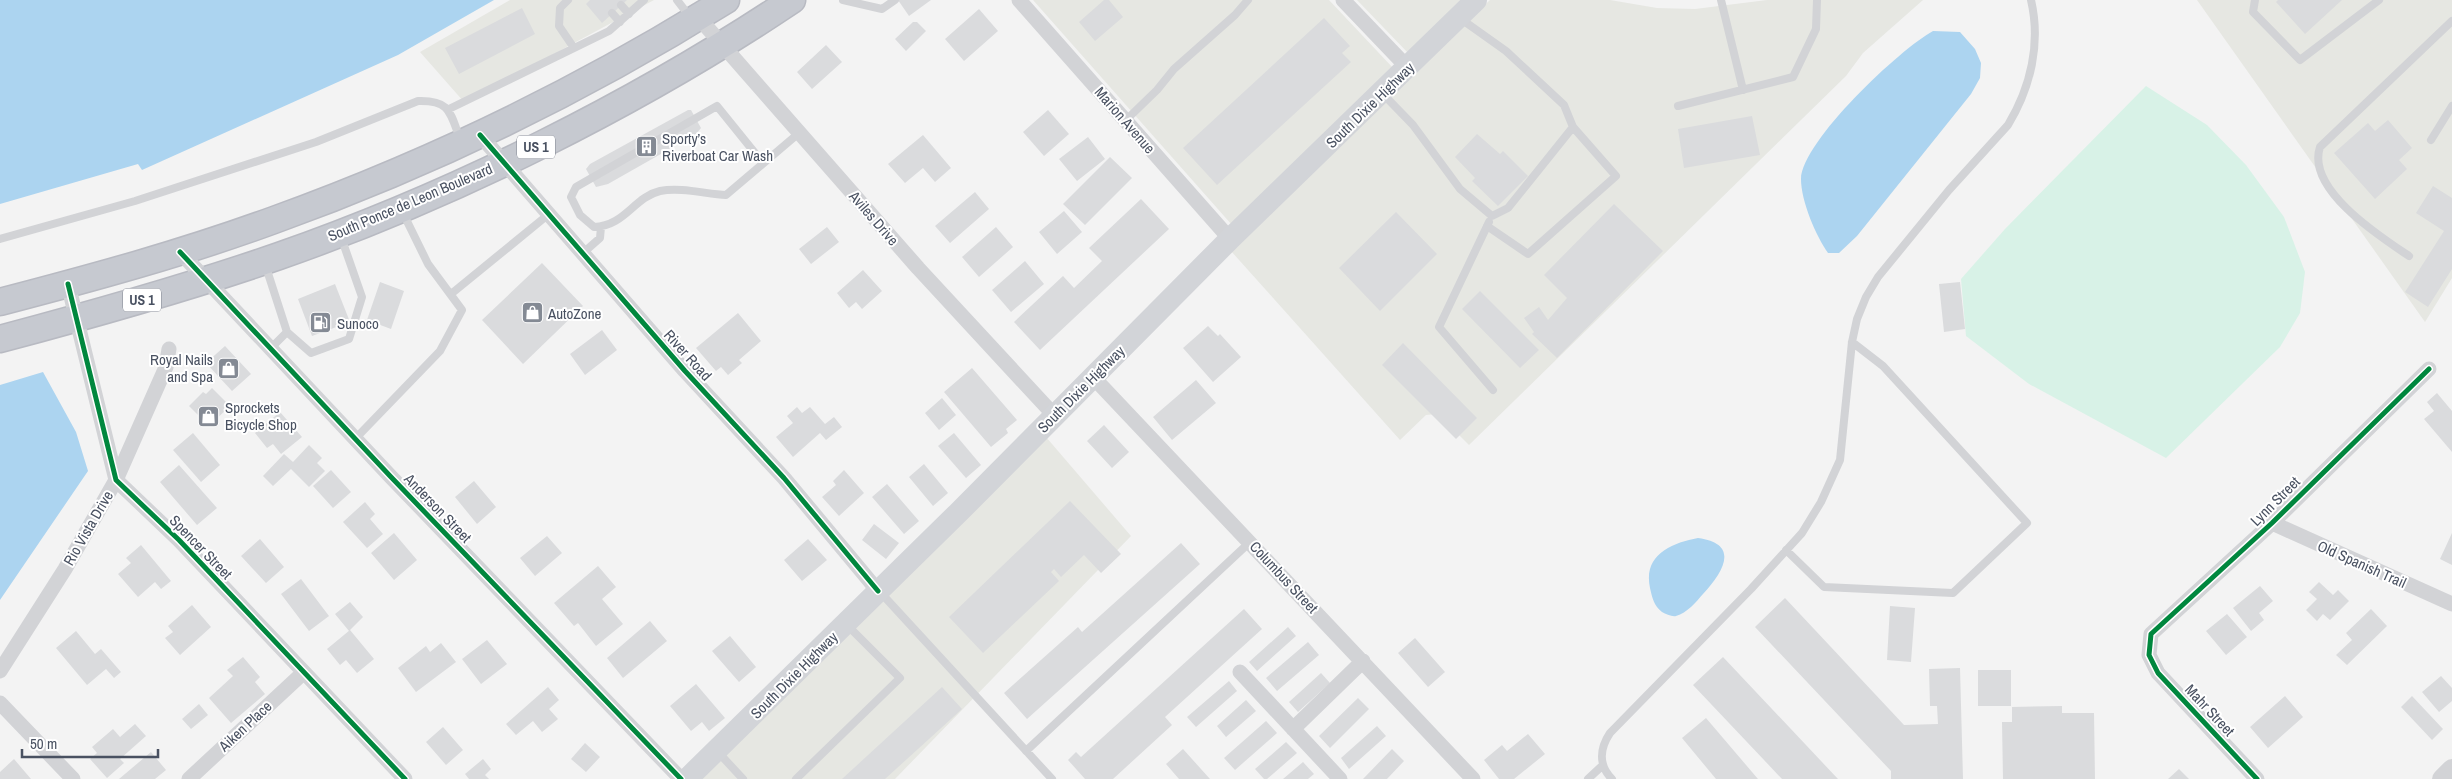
<svg xmlns="http://www.w3.org/2000/svg" width="2452" height="779" viewBox="0 0 2452 779" font-family="'Archivo Narrow',sans-serif">
  <style>
    .commercial { fill: #e6e7e2 }
    .green { fill: #d8f2e7 }
    .water { fill: #acd4f0 }
    .building { fill: #dadbdd }
    .lines { fill: none; stroke-linecap: round; stroke-linejoin: round }
    .trunk-casing { stroke: #b8bac2; stroke-width: 29 }
    .service { stroke: #d2d3d6; stroke-width: 8 }
    .minor { stroke: #d2d3d6; stroke-width: 15 }
    .tertiary { stroke: #d2d3d6; stroke-width: 20 }
    .secondary { stroke: #d2d4d8; stroke-width: 22 }
    .trunk { stroke: #c6c9d0; stroke-width: 26 }
    .cycleway-casing { stroke: #fff; stroke-width: 8 }
    .cycleway { stroke: #00873e; stroke-width: 5 }
    .labels { text-anchor: middle; dominant-baseline: central; stroke-width: 4; stroke-linejoin: round; paint-order: stroke }
    .shield { fill: #fff; stroke: #808590; stroke-width: 1 }
    .shield-label { font-size: 14px; font-weight: bold; fill: #495161 }
    .street-label { font-size: 15px; fill: #495161; stroke: #fff }
    .poi-label { font-size: 15px; fill: #495161; stroke: #fff; text-anchor: start }
  </style>
  <rect width="100%" height="100%" fill="#f3f3f3"/>
  <path class="commercial" d="M510,0H654L464,102L420,52Z
    M1033,0H1329L1394,69L1232,225Z
    M1357,0H1463L1409,54Z
    M1490,0H1610L1657,8L1695,9L1767,0H1923L1863,53L1846,76L1469,445L1438,414L1426,415L1400,440L1231,251Z
    M2197,0H2452V278L2425,322Z
    M1046,437L1131,536L895,779H700Z"/>
  <path class="green" d="M2146,86L2207,125L2246,165L2284,217L2305,272L2300,313L2280,347L2166,458L2029,384L1966,336L1961,279L2005,229Z"/>
  <path class="water" d="M0,0H494L398,55L142,170L138,164L0,204Z
    M1933,31L1960,32L1975,49L1981,63L1980,78L1971,94L1857,236L1839,253H1828C1816,236 1801,201 1801,179C1802,141 1900,49 1933,31Z
    M43,372L76,432L88,471L0,600V385Z
    M1698,538C1741,544 1723,572 1703,594C1696,602 1687,613 1676,616C1672,617 1666,614 1662,612C1654,606 1652,597 1650,588C1643,555 1671,543 1698,538Z"/>
  <path class="building" d="M590,0H627L602,23L586,4Z
    M898,0H931L909,16Z
    M1104,0H1109L1123,17L1095,41L1079,22Z
    M2278,0H2342L2305,34L2276,2Z
    M522,8L535,34L459,74L445,48Z
    M979,9L998,31L964,61L945,39Z
    M1324,18L1350,46L1342,53L1351,62L1217,185L1183,148Z
    M913,22H917L926,31L906,51L895,39Z
    M826,45L842,62L812,89L797,72Z
    M688,110H691L701,128L696,134L608,184L596,187L586,169L590,164Z
    M1048,110L1069,134L1044,156L1023,132Z
    M1752,116L1760,155L1684,168L1678,129Z
    M2388,120L2412,148L2399,160L2407,169L2375,199L2334,153L2368,123L2375,131Z
    M1477,134L1500,154L1503,151L1528,176L1498,206L1472,181L1475,178L1455,157Z
    M923,135L951,168L935,182L923,168L905,183L888,164Z
    M1088,137L1105,159L1077,181L1059,159Z
    M1110,157L1132,178L1085,225L1063,204Z
    M2433,186L2452,198V269L2428,307L2405,292L2444,231L2416,213Z
    M975,192L989,209L950,243L935,226Z
    M1141,199L1169,229L1040,350L1014,322L1063,276L1074,288L1102,261L1089,248Z
    M1614,204L1663,251L1557,358L1532,334L1534,332L1524,318L1539,307L1548,320L1567,298L1544,275Z
    M1064,211L1082,232L1057,254L1039,232Z
    M1396,212L1437,254L1380,311L1339,268Z
    M827,227L839,242L811,264L799,249Z
    M996,227L1013,247L979,277L962,257Z
    M1025,261L1044,284L1011,312L992,290Z
    M542,263L583,306L523,364L482,320Z
    M863,270L882,291L862,309L856,302L849,308L837,293Z
    M380,282L404,291L391,329L367,320Z
    M1960,282L1965,329L1944,332L1939,284Z
    M335,284L350,322L312,336L298,299Z
    M1480,291L1539,350L1520,368L1462,309Z
    M738,313L761,341L739,360L742,363L728,375L721,367L716,371L696,348Z
    M1208,326L1218,336L1220,334L1241,357L1213,382L1183,348Z
    M602,330L617,350L585,375L570,354Z
    M1403,343L1477,418L1456,439L1382,365Z
    M225,346L251,374L232,391L206,363Z
    M972,368L1017,420L1006,429L1008,433L991,447L944,392Z
    M1196,380L1216,403L1172,440L1153,417Z
    M212,388L230,406L209,426L189,406L203,392L206,394Z
    M2437,393L2452,411V452L2424,419L2434,411L2427,402Z
    M942,398L956,415L939,430L925,413Z
    M797,407L802,413L810,407L825,424L834,417L842,427L826,440L820,433L793,457L776,437L793,423L787,416Z
    M280,412L302,437L281,454L273,444L267,448L255,433Z
    M1104,425L1129,452L1112,468L1087,441Z
    M193,433L220,465L201,482L173,450Z
    M954,433L981,465L966,478L938,446Z
    M309,445L322,458L317,463L325,471L309,487L291,469L273,486L263,476L284,454L293,462Z
    M924,464L948,493L933,506L909,477Z
    M179,465L217,508L197,525L160,482Z
    M331,470L351,492L333,508L313,486Z
    M844,470L864,493L839,516L822,497L836,485L833,481Z
    M474,481L496,507L477,524L455,497Z
    M887,484L919,521L904,534L872,497Z
    M1070,501L1121,554L1101,573L1084,555L1061,577L1054,569L1051,572L1059,581L983,653L949,617Z
    M365,502L375,514L370,519L383,534L367,548L343,522Z
    M874,524L899,543L886,559L862,540Z
    M394,533L417,560L394,580L371,553Z
    M2452,533V565L2440,559Z
    M547,536L562,553L535,576L520,558Z
    M260,539L284,567L266,583L241,556Z
    M808,539L827,560L802,581L784,560Z
    M1181,543L1200,564L1027,719L1004,693L1078,627L1082,632Z
    M141,545L171,581L161,589L155,582L138,597L118,574L131,563L126,558Z
    M598,566L616,587L602,599L623,624L596,646L578,623L574,626L554,603Z
    M301,579L329,616L309,631L281,594Z
    M2319,582L2333,595L2338,590L2349,601L2330,620L2323,614L2317,621L2306,610L2317,599L2309,592Z
    M2260,586L2273,601L2259,613L2264,620L2251,631L2233,608Z
    M1785,598L1904,725L1938,724L1937,706H1930L1929,669L1960,668L1963,779H1891V771L1755,627Z
    M350,602L363,617L349,631L335,614Z
    M192,605L211,627L180,655L165,638L173,632L168,626Z
    M1890,606L1915,608L1911,662L1887,660Z
    M1244,609L1262,629L1165,717L1172,725L1113,779H1085L1068,760L1076,752L1081,757Z
    M2371,609L2387,626L2347,665L2336,655L2352,640L2346,633Z
    M2227,614L2247,637L2226,655L2206,631Z
    M650,621L667,641L623,678L607,658Z
    M1288,627L1296,636L1257,671L1249,662Z
    M350,630L374,659L357,673L346,660L340,665L327,649Z
    M76,631L95,654L101,649L121,672L114,678L106,669L87,685L56,648Z
    M730,636L756,667L739,682L712,651Z
    M1415,638L1445,672L1428,687L1398,653Z
    M487,640L507,664L481,684L462,659Z
    M1308,642L1319,655L1277,691L1266,678Z
    M441,643L456,662L416,692L398,668L426,646L430,652Z
    M243,657L260,677L255,682L265,694L231,723L209,698L233,676L227,670Z
    M1723,657L1838,779H1782L1693,685Z
    M1978,670H2011V706H1978Z
    M1321,673L1330,683L1298,712L1289,702Z
    M2441,676L2452,688V701L2439,712L2422,692Z
    M1229,681L1237,691L1196,727L1187,717Z
    M696,684L725,718L709,731L702,722L691,731L670,706Z
    M548,687L559,700L549,709L558,719L542,732L533,721L516,735L506,724Z
    M942,687L962,709L885,779H842Z
    M2285,696L2303,717L2268,748L2250,727Z
    M2412,696L2443,729L2432,740L2401,707Z
    M1358,698L1369,709L1330,748L1319,736Z
    M1246,700L1256,711L1226,737L1217,726Z
    M199,704L208,715L191,729L182,719Z
    M2062,706V713H2094L2095,779H2003L2002,722H2012V707Z
    M1706,718L1758,779H1716L1682,738Z
    M1266,721L1277,733L1235,770L1224,758Z
    M135,724L146,736L120,759L124,763L107,778L90,759L97,753L92,747L113,729L120,737Z
    M1377,726L1386,736L1349,769L1341,758Z
    M443,727L463,750L446,765L426,742Z
    M1528,734L1545,754L1514,779H1499L1484,760L1502,745L1507,751Z
    M1286,742L1297,753L1267,779H1264L1255,769Z
    M585,743L600,757L586,772L571,759Z
    M1183,749L1210,779H1179L1166,764Z
    M1392,749L1404,761L1387,779H1363Z
    M151,752L166,770L155,779H119Z
    M14,759L31,779H0V772Z
    M483,759L491,769L485,775L489,779H469L465,774Z
    M1303,762L1314,774L1308,779H1283Z
    M2179,769L2189,779H2168Z"/>
  <g class="lines">
    <defs>
      <path id="trunk" d="M0,302C92,278 184,253 274,220C432,163 584,89 726,0
        M0,339C94,314 187,288 279,256C454,195 638,103 792,0"/>
    </defs>
    <use href="#trunk" class="trunk-casing"/>
    <path class="service" d="M568,0L560,8L559,26L574,48
      M677,0L690,17
      M843,0L882,9L895,0
      M1721,0L1743,90
      M2255,0L2253,12L2300,60L2379,0
      M621,5L629,14
      M612,13L620,22
      M1382,93L1413,125L1460,189L1492,216L1508,208L1573,127L1564,105L1506,51L1461,19
      M1678,106L1793,77L1816,29L1817,0
      M449,109L609,31L644,0
      M1125,121L1157,90L1174,69L1235,15L1248,0
      M2431,140L2452,106
      M763,163L717,106L576,187L571,197L580,215L594,227C625,226 634,197 660,191C681,187 706,194 726,195L799,133
      M1489,222L1439,327L1493,390
      M1487,226L1528,254L1616,176L1573,127
      M0,239L135,201L316,142L418,101C450,100 450,112 460,139
      M583,253L600,238L601,227
      M2409,256C2379,236 2306,189 2320,147L2452,21
      M265,264L287,332L311,353L349,339L362,297L341,237
      M451,294L549,214
      M270,349L287,332
      M355,439L440,351L462,310L428,264L403,213
      M1786,550L1824,587L1953,593L2027,523L1883,366L1852,342
      M881,593L1052,779
      M717,751L743,779
      M1026,751L1250,542
      M796,779L900,678L847,625
      M1588,779L1603,765
      M1612,779C1598,765 1600,748 1610,733L1751,589L1802,533L1821,502L1840,460L1852,342L1857,319L1866,297L1878,277L1949,190L2008,125C2031,87 2041,43 2031,0"/>
    <path class="minor" d="M1019,0L1230,239
      M1343,0L1408,68
      M698,17L918,268L1054,415
      M480,135L685,371L784,478L878,591
      M180,252L391,477L681,779
      M68,284L116,480L179,540L405,779
      M1093,377L1473,779
      M2272,523L2452,604
      M0,671L65,569L116,480L166,367L169,349
      M1240,672L1340,779
      M0,703L73,779
      M1293,729L1363,661
      M189,779L303,673
      M2257,779L2158,673L2149,655L2151,634L2272,523L2429,369"/>
    <path class="tertiary" d="M2442,779L2452,769"/>
    <path class="secondary" d="M687,779L958,513L1230,239L1476,0"/>
    <use href="#trunk" class="trunk"/>
    <defs>
      <path id="cycleway" d="M480,135L685,371L784,478L878,591
        M180,252L391,477L681,779
        M68,284L116,480L179,540L405,779
        M2257,779L2158,673L2149,655L2151,634L2272,523L2429,369"/>
    </defs>
    <use href="#cycleway" class="cycleway-casing"/>
    <use href="#cycleway" class="cycleway"/>
  </g>
  <defs>
    <symbol id="building-square" viewBox="-11 -11 22 22"><rect x="-9" y="-9" width="18" height="18" rx="4" fill="#848a94" stroke="#fff"/><path d="M-4-6H4V6H1V3H-1V6H-4ZM-2.5-4.3h1.7v1.8h-1.7ZM.8-4.3h1.7v1.8H.8ZM-2.5-1h1.7V.8h-1.7ZM.8-1h1.7V.8H.8Z" fill="#fff"/></symbol>
    <symbol id="shop-square" viewBox="-11 -11 22 22"><rect x="-9" y="-9" width="18" height="18" rx="4" fill="#848a94" stroke="#fff"/><path d="M-5-2.5h2.3a2.7 3.5 0 0 1 5.4 0H5L5.5 6h-11ZM-1.5-2.5h3a1.5 2.3 0 0 0-3 0Z" fill="#fff"/></symbol>
    <symbol id="fuel-square" viewBox="-11 -11 22 22"><rect x="-9" y="-9" width="18" height="18" rx="4" fill="#848a94" stroke="#fff"/><path d="M-5.5-6h7V0h2V4h1.3V-2.5L3-4.5l.8-.8L6-3V5H2.5V1h-1V6h-7ZM-4.2-4.7v3.2H.2V-4.7Z" fill="#fff"/></symbol>
  </defs>
  <g fill-rule="evenodd">
    <use href="#building-square" x="634" y="134" width="25" height="25"/>
    <use href="#shop-square" x="520" y="300" width="25" height="25"/>
    <use href="#fuel-square" x="308" y="310" width="25" height="25"/>
    <use href="#shop-square" x="216" y="356" width="25" height="25"/>
    <use href="#shop-square" x="196" y="404" width="25" height="25"/>
  </g>
  <g class="labels">
    <g class="shield">
      <rect x="517" y="135.5" width="38" height="23" rx="4"/>
      <rect x="123" y="288.5" width="38" height="23" rx="4"/>
    </g>
    <g class="shield-label">
      <text x="536" y="147">US 1</text>
      <text x="142" y="300">US 1</text>
    </g>
    <g class="street-label">
      <text transform="translate(1370 105) rotate(-44)">South Dixie Highway</text>
      <text transform="translate(1125 120) rotate(49)">Marion Avenue</text>
      <text transform="translate(410 202) rotate(-23)">South Ponce de Leon Boulevard</text>
      <text transform="translate(874 218) rotate(49)">Aviles Drive</text>
      <text transform="translate(688 355) rotate(48)">River Road</text>
      <text transform="translate(1081 389) rotate(-45)">South Dixie Highway</text>
      <text transform="translate(2275 501) rotate(-45)">Lynn Street</text>
      <text transform="translate(438 508) rotate(46)">Anderson Street</text>
      <text transform="translate(88 528) rotate(-60)">Rio Vista Drive</text>
      <text transform="translate(201 547) rotate(46)">Spencer Street</text>
      <text transform="translate(2362 564) rotate(24)">Old Spanish Trail</text>
      <text transform="translate(1284 577) rotate(47)">Columbus Street</text>
      <text transform="translate(794 675) rotate(-45)">South Dixie Highway</text>
      <text transform="translate(2210 710) rotate(47)">Mahr Street</text>
      <text transform="translate(245 726) rotate(-43)">Aiken Place</text>
    </g>
    <g class="poi-label">
      <text x="662" y="138">Sporty’s<tspan x="662" dy="17">Riverboat Car Wash</tspan></text>
      <text x="548" y="313">AutoZone</text>
      <text x="337" y="323">Sunoco</text>
      <text x="213" y="359" text-anchor="end">Royal Nails<tspan x="213" dy="17">and Spa</tspan></text>
      <text x="225" y="407">Sprockets<tspan x="225" dy="17">Bicycle Shop</tspan></text>
    </g>
  </g>
  <path d="M22 749v8h136v-8" fill="none" stroke="#495161" stroke-width="2.5"/>
  <text x="30" y="749" font-size="15" fill="#495161" stroke="#ffffff" stroke-width="4" paint-order="stroke">50 m</text>
</svg>
